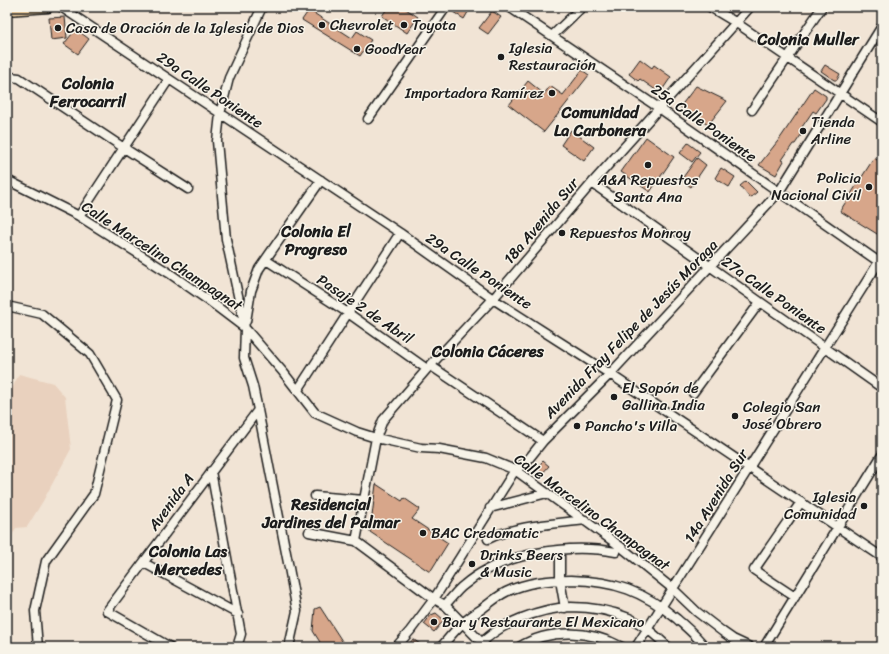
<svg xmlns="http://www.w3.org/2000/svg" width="889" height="654" viewBox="0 0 889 654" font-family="Sriracha,sans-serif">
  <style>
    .built { fill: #e9d1be }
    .building { fill: #d7a68a; stroke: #1c1c1c }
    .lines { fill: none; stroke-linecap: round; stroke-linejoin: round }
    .minor-casing { stroke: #1c1c1c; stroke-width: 11 }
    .major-casing { stroke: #1c1c1c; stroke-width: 13 }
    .minor { stroke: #f7f3e8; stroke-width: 8 }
    .major { stroke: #fddcac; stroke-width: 10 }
    .poi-dot { fill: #1c1c1c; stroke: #f7f3e8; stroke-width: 1.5 }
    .labels { text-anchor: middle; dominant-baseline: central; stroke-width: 3; stroke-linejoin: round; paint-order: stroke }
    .poi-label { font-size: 15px; fill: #1c1c1c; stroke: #f7f3e8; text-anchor: start }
    .street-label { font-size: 15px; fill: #1c1c1c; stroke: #f7f3e8 }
    .neighbourhood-label { font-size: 16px; font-weight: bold; fill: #1c1c1c; stroke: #f7f3e8 }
  </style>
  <rect width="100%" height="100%" fill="#f1e4d5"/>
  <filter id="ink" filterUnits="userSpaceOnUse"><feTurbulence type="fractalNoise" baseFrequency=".025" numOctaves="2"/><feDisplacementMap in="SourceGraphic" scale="8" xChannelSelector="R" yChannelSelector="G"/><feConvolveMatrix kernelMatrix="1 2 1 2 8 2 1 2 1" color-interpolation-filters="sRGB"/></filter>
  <g filter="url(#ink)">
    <path class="built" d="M19,374L53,383L65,397L71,449L43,501L27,527L16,528L7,544V399Z"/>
    <path class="building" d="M388,7H403L418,17L407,33L382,16Z
      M456,7H471L464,19L453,12Z
      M309,10L352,38L357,31L371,40L360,56L302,20Z
      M492,11L501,17L488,34L479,28Z
      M65,17L67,38L51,40L49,18Z
      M76,29L89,39L78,54L64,44Z
      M640,59L652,68L654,65L671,77L660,93L640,79L638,81L629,74Z
      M825,65L840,74L837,80H834L821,71Z
      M582,70L589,75L544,132L509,105L528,81L544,94L550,86L563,95Z
      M696,86L727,101L708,125L680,107Z
      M814,88L826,96V99L816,113L813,111L802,127L805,129L795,144H793L782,160L784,161L776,175L759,165L781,137Z
      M571,130L594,147L584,161L561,145Z
      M646,137L674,157L650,192L621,172Z
      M688,143L700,152L692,162L680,153Z
      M697,158L706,165L691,187L681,180Z
      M874,158L882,163V237L840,211Z
      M721,168L735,177L729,187L715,178Z
      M746,181L757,192L750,198L740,186Z
      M543,461L549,466L541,475L537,471V467Z
      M376,484L402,501L404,498L420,509L412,519L448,543L430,572L370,532Z
      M320,607L342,641L347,647H323L313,631L315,609Z
      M436,613L444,620L434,632L424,624L431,615Z
      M413,639L424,647H407Z"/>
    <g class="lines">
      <defs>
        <path id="minor" d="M61,7L400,233L493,299L610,374L882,557
          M262,7L229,78L220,114L217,141L226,239L245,328L244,358L253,386L258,410L289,568L297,611L289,647
          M509,7L659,108L882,264
          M710,7L735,22L882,122
          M552,36L582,7
          M7,79L10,77L19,78L124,148L188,189
          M752,110L822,7
          M368,119L446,7
          M7,180L79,216L169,273L212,303L245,328L283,372L315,413L357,432L376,438L421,448L439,449L486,458L515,470L621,547L673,589L697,612L723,632L733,639L750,647
          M592,183L882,388
          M79,216L169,79
          M266,260L348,313L427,369
          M7,306L42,314L90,354L117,400L94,494L46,561L35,611L38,647
          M246,321L251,291L259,269L321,180
          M431,366L543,441
          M298,390L400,233
          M693,393L760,302
          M211,471L241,634L237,647
          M315,496L364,500
          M490,508L547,493
          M309,532L356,541
          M488,539C517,525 553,524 585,520
          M560,550V580L565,608
          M144,563L238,614
          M795,597L754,570L801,502
          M445,605C451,599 457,590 464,585C501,553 569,543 616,552
          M170,647L107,611L258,410
          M396,647L410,631L434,599L515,470L527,461L543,441L610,374L779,192L882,26
          M441,647C448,639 454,631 462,624C468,618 476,613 483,608C491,602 498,596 506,592C527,582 548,580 571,580C615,581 643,591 677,619C687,628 697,636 705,647
          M478,647C498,623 541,608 571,607C590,607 612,611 629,618C643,624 656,636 668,647
          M486,647L445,605L434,599L356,541L376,438L383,420L427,369L493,299L592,183L750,7
          M519,647C550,628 590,630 622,647
          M636,647L882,257
          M764,647L882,455"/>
        <path id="major" d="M7,10L48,7"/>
      </defs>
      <use href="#minor" class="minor-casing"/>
      <use href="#major" class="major-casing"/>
      <use href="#minor" class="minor"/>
      <use href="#major" class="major"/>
    </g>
  </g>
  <g class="poi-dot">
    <circle cx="322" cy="25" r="4"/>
    <circle cx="404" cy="25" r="4"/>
    <circle cx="58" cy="28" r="4"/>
    <circle cx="357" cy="49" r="4"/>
    <circle cx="501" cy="57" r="4"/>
    <circle cx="552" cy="93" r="4"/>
    <circle cx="803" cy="131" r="4"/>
    <circle cx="648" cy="165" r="4"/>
    <circle cx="869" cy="187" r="4"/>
    <circle cx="562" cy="233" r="4"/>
    <circle cx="614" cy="397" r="4"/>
    <circle cx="735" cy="416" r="4"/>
    <circle cx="577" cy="426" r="4"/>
    <circle cx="864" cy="506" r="4"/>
    <circle cx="423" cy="533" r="4"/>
    <circle cx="472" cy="564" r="4"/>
    <circle cx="434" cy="622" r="4"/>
  </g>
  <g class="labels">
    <g class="poi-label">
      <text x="330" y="25">Chevrolet</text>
      <text x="412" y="25">Toyota</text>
      <text x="66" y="28">Casa de Oración de la Iglesia de Dios</text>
      <text x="509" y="48">Iglesia<tspan x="509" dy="17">Restauración</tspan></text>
      <text x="365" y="49">GoodYear</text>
      <text x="544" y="93" text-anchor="end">Importadora Ramírez</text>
      <text x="811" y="122">Tienda<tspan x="811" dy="17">Arline</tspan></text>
      <text x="861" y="178" text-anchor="end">Policia<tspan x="861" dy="17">Nacional Civil</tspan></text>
      <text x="648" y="180" text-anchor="middle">A&amp;A Repuestos<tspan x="648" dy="17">Santa Ana</tspan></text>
      <text x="570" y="233">Repuestos Monroy</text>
      <text x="622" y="388">El Sopón de<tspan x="622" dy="17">Gallina India</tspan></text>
      <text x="743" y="407">Colegio San<tspan x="743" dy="17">José Obrero</tspan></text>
      <text x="585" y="426">Pancho's Villa</text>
      <text x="856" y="497" text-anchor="end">Iglesia<tspan x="856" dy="17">Comunidad</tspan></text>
      <text x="431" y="533">BAC Credomatic</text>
      <text x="480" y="555">Drinks Beers<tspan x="480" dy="17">&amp; Music</tspan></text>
      <text x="442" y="622">Bar y Restaurante El Mexicano</text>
    </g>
    <g class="street-label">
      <text transform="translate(210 90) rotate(34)">29a Calle Poniente</text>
      <text transform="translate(704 123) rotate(35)">25a Calle Poniente</text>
      <text transform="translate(541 221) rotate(-50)">18a Avenida Sur</text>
      <text transform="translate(162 256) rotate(33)">Calle Marcelino Champagnat</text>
      <text transform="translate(479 271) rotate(34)">29a Calle Poniente</text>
      <text transform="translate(774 295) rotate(35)">27a Calle Poniente</text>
      <text transform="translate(365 309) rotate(34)">Pasaje 2 de Abril</text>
      <text transform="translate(631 329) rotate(-46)">Avenida Fray Felipe de Jesús Moraga</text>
      <text transform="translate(716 496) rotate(-58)">14a Avenida Sur</text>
      <text transform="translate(171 502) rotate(-54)">Avenida A</text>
      <text transform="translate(592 512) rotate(36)">Calle Marcelino Champagnat</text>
    </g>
    <g class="neighbourhood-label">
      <text x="808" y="39">Colonia Muller</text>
      <text x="88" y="83">Colonia<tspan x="88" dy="18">Ferrocarril</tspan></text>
      <text x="600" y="112">Comunidad<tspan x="600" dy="18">La Carbonera</tspan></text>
      <text x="316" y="231">Colonia El<tspan x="316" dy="18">Progreso</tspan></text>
      <text x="488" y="351">Colonia Cáceres</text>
      <text x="331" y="504">Residencial<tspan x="331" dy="18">Jardines del Palmar</tspan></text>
      <text x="188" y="551">Colonia Las<tspan x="188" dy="18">Mercedes</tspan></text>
    </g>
  </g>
  <rect width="889" height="654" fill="none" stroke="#f7f3e8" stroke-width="24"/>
  <rect x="12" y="12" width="865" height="630" fill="none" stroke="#1c1c1c" stroke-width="1.5" filter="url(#ink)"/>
</svg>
